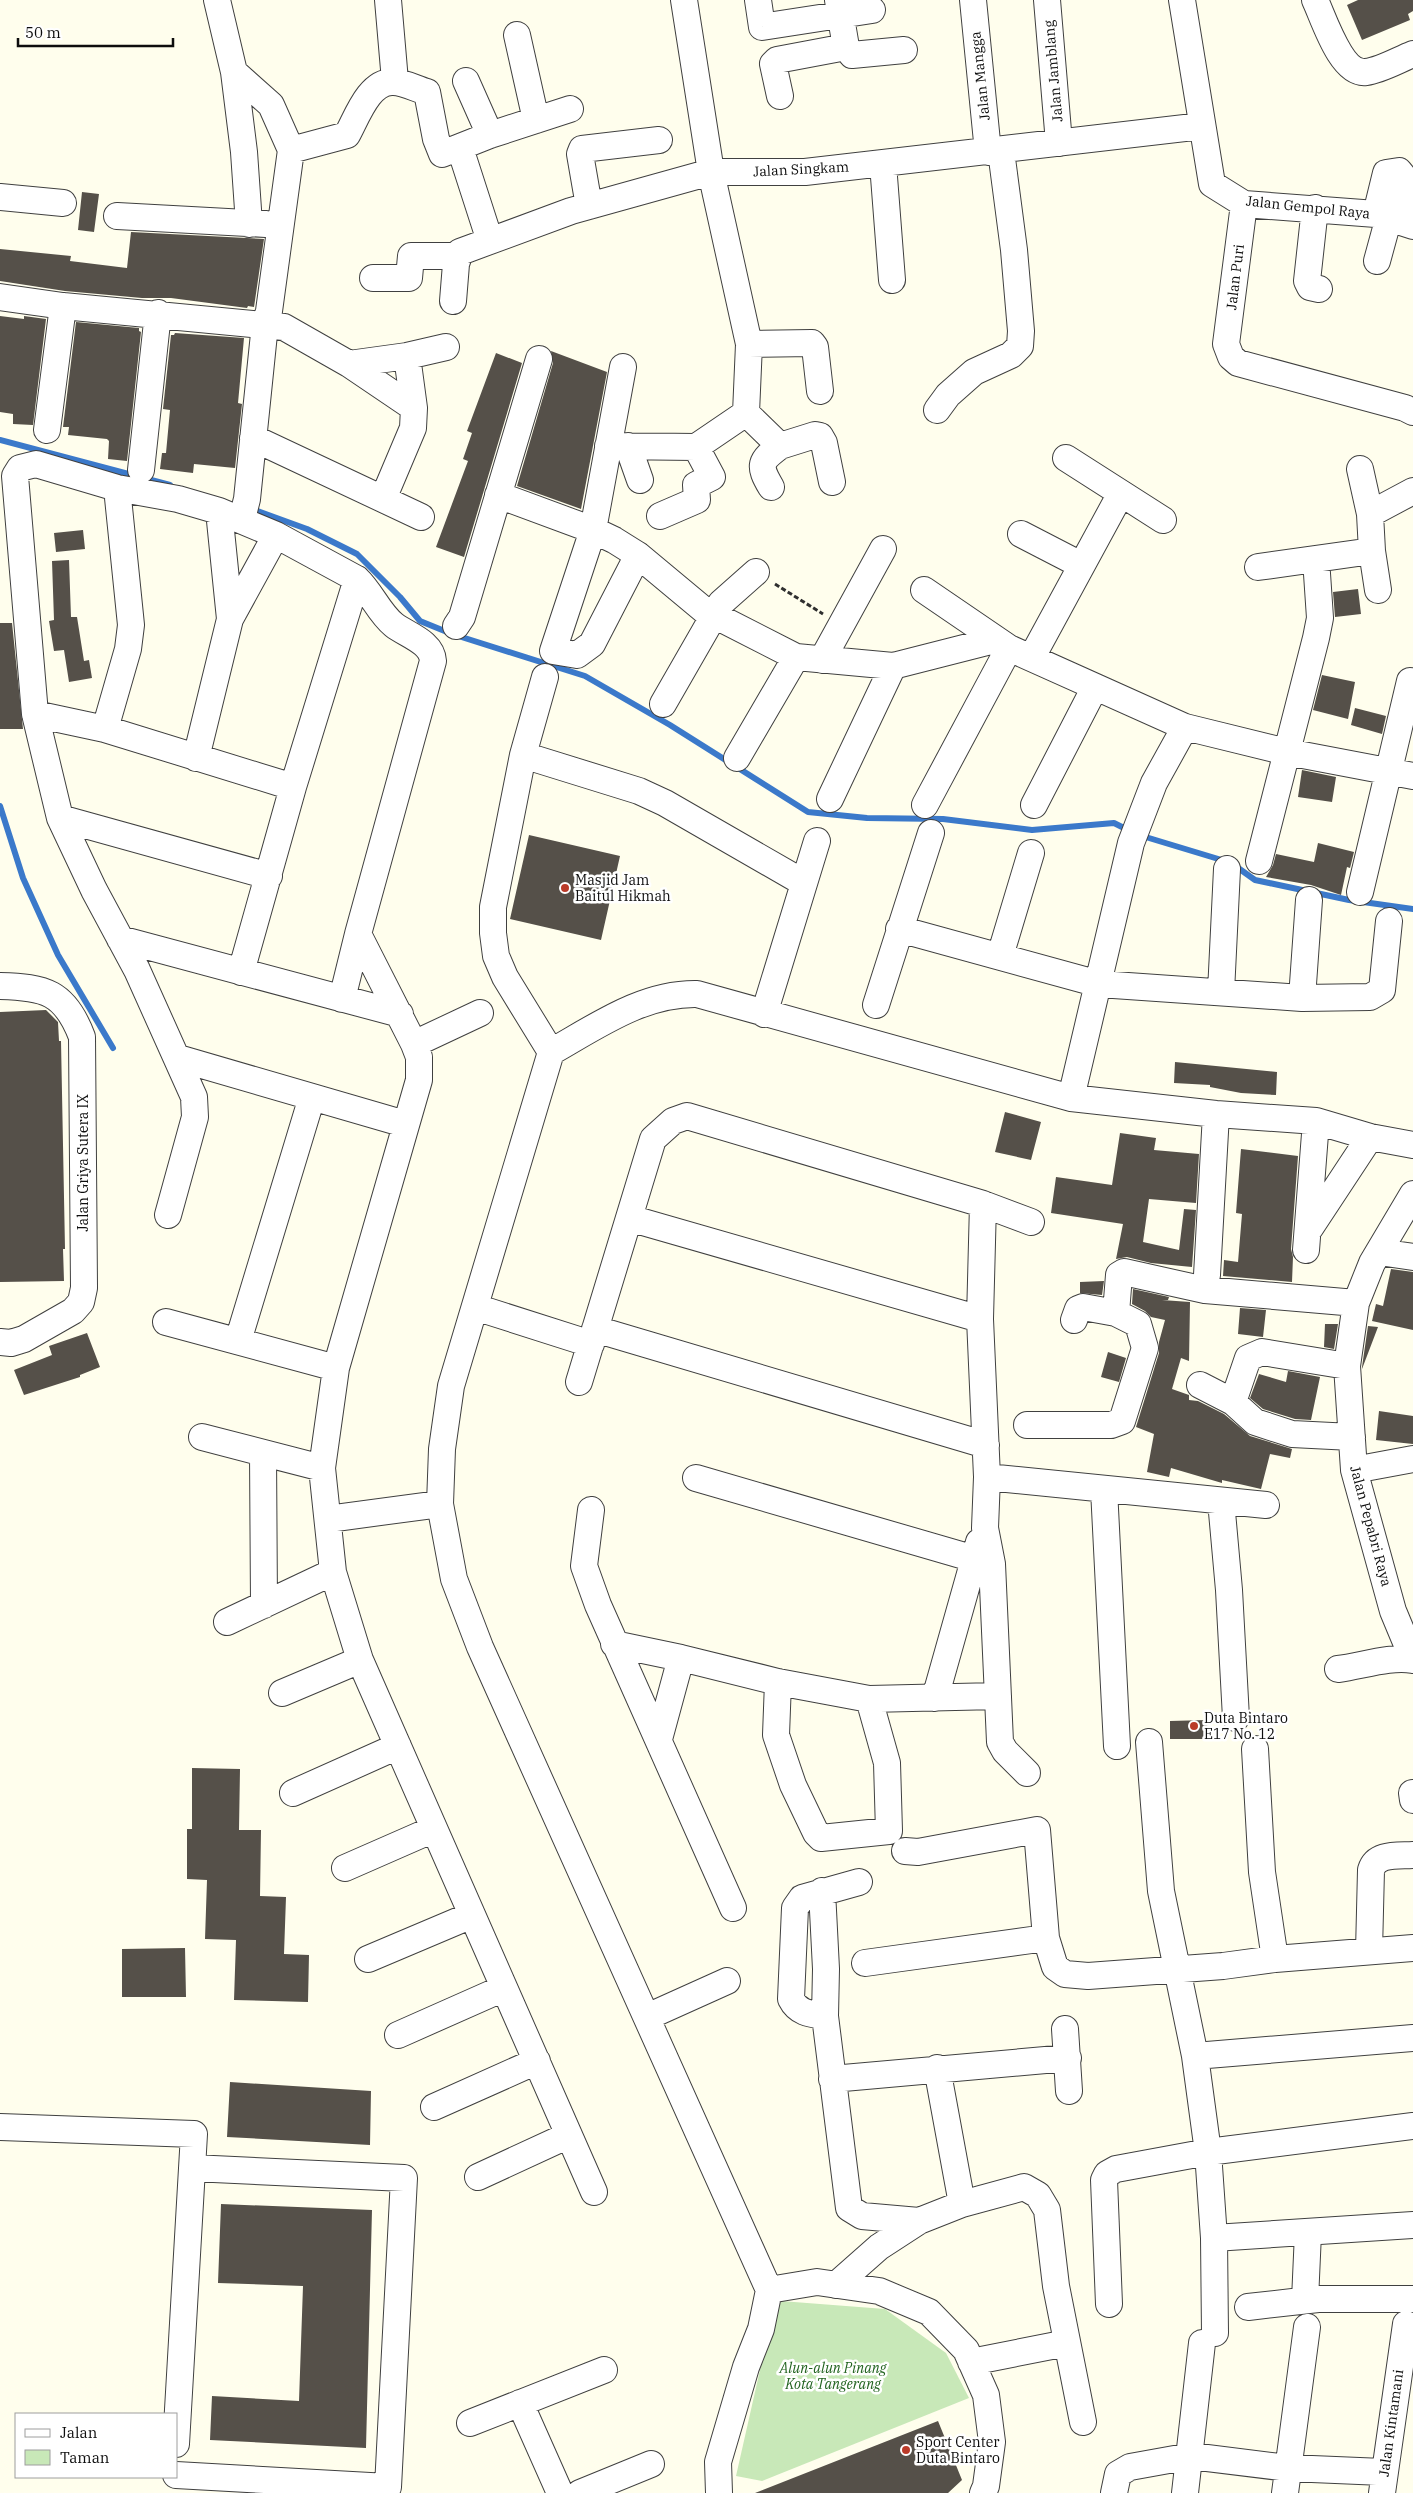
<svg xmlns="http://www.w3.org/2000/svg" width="1413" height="2493" viewBox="0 0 1413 2493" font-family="'IBM Plex Serif',serif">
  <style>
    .green { fill: #c8e8b8 }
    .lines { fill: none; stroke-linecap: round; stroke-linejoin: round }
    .stream { stroke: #3b79ca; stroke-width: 6 }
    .building { fill: #555049 }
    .minor-casing { stroke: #404040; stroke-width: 28 }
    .path { stroke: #2f2f2f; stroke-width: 3; stroke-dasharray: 5 2.5; stroke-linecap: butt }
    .minor { stroke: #fff; stroke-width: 26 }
    .poi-dot { fill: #ba3a28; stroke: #fff; stroke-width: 2 }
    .labels { text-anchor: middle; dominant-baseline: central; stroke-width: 5; stroke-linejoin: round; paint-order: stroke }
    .street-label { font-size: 14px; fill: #0d0d0d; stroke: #fff }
    .poi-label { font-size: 14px; fill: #0d0d0d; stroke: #fff; text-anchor: start }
    .park-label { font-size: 14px; font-style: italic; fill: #21631f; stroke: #fff }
  </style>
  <rect width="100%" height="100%" fill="#fffeed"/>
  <path class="green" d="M781,2301L885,2309L946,2353L969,2398L762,2481L736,2476L762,2361Z"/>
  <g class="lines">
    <path class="stream" d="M0,440L170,485
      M249,508L307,529L357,554L400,597L420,621L452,634L585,676L670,725L808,812L867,818L943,819L1032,830L1114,823L1130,831
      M0,806L23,878L58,955L113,1048
      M1139,835L1225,861
      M1234,865L1255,880L1349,900L1413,909"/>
  </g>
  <path class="building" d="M1358,0H1413V11L1408,14L1410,20L1362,40L1347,5Z
    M82,192L99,194L94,232L78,230Z
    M131,232L264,239L254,307L248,306L247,308L171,298H142L65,291L0,281V249L71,256L70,261L127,268Z
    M0,316L24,319V316L46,319L33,425L13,424V414L0,412Z
    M76,322L139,328V331L141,332L127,461L108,459L109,441L107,439L68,435L69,427H63Z
    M175,333L244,338L238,403L242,404L235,468L194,464L193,473L160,469L162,453H166L170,410L163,409L171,335H174Z
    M551,351L607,372L581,509L517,486L553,363Z
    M496,353L522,363L464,557L436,547L468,461L463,459L472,433L467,431Z
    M83,530L85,549L56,552L54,533Z
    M69,560L71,617H77L84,661L89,660L92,678L69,682L64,650L54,651L49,621L54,620L52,561Z
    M1358,589L1361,614L1335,617L1333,592Z
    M0,623H12L23,729H0Z
    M1322,675L1355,682L1348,719L1313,710Z
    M1355,708L1386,716L1382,734L1351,725Z
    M1302,770L1336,777L1332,802L1298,797Z
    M529,835L620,856L601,940L510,919Z
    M1318,843L1354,852L1350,868L1347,867L1341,895L1311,885L1266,877L1273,865L1276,854L1314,862Z
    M46,1010L58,1022L59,1041H61L65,1249H63L64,1281L0,1282V1012Z
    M1175,1062L1277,1072L1276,1095L1241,1093L1210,1087V1085L1174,1083Z
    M1005,1112L1041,1122L1031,1160L995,1152Z
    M1120,1133L1156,1138L1154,1150L1199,1154L1196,1203L1149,1199L1143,1242L1179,1250L1184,1209L1196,1210L1192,1267L1151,1263L1127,1257L1116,1259L1123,1224L1051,1213L1056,1177L1112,1185Z
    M1241,1149L1298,1156L1291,1249L1293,1257L1292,1282L1223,1276L1224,1260L1238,1262L1242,1214L1236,1213Z
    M1391,1269L1413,1272V1330L1372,1321L1376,1304L1383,1306Z
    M1104,1281L1102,1295L1080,1293V1282Z
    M1133,1289L1169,1297L1168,1300H1162L1190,1302L1189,1361L1181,1358L1172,1389L1189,1395V1400L1198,1401L1224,1414L1250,1436L1292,1449L1290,1458L1270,1454L1261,1489L1222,1480V1483L1171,1468L1169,1477L1147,1472L1154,1434L1136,1427L1159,1353V1342L1165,1320L1151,1317L1145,1311L1132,1304Z
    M1240,1308L1266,1310L1263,1337L1238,1334Z
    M1325,1324H1338L1334,1349L1324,1347Z
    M1368,1326L1378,1327L1362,1369V1367Z
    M87,1333L100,1367L80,1375V1377L24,1395L14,1370L52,1355L49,1346Z
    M1108,1352L1126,1358L1119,1382L1101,1377Z
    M1288,1371L1320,1377L1311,1420L1295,1419L1263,1409L1250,1398L1259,1374L1286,1382Z
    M1379,1411L1413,1416V1444L1376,1440Z
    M1207,1720L1208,1739H1170V1721Z
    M192,1768L240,1769L239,1830H261L260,1896L286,1897L284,1954L309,1955L308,2002L234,2000L236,1940L205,1939L207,1880L187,1879V1829H192Z
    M185,1948L186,1997H122V1949Z
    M230,2082L371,2091L370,2145L227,2137Z
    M221,2204L372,2210L366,2448L210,2440L212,2396L299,2401L303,2286L218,2283Z
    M938,2421L962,2480L948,2493H755Z"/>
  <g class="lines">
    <defs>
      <path id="minor" d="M217,0L234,72L244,152L249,224
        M388,0L395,81
        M758,0L762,27L872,10
        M838,0L846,47L852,55L904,50
        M973,0L988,152
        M1047,0L1059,143
        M1182,0L1212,184L1244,204L1376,214L1413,226
        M1315,0C1324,19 1341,75 1366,72C1381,70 1398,60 1413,54
        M517,35L536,120
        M234,72L271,105L291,150L269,311L265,324L247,499L242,519
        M466,81L490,135
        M780,96L773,64L777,60L846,47
        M460,148L490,241
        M291,150L347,135C357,117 369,81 393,82C404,82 416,89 427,92L436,139L442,154L490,135L570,109
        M883,164L892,280
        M0,197L63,203
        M1244,204L1226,344L1231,357L1238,363L1405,408L1413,412
        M589,206L580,154L582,149L659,140
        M1315,208L1307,281L1310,287L1319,289
        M1376,214L1386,173L1399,171L1407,181L1401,221
        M117,216L266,224
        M1377,261L1389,217
        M373,278H409L411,256H458
        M0,297L63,306L284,327L349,364L414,408
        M453,301L456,264L460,252L571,211L711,172H805L1202,126
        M749,344L812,343L815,347L820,391
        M349,364L407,356L446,347
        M623,367L593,530L553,651L577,655L592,644L638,555
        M937,410L948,395L974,372L1011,355L1020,346L1021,331L1014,250L1001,151
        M746,413L780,446L815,435L820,436L824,443L832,482
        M47,430L63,306
        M253,438L421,517
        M608,446L696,447L746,413L749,344L711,172L684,0
        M628,446L640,480
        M1066,458L1163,520
        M141,470L158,313
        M771,487C758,465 760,461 780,446
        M498,495L593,530L614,540L638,555L704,610L796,657L893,666L995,640
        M383,499L413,428L414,408L407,356
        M219,511L230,619
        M1370,514L1413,491
        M660,516L697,500L696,485L712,477L696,447
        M1021,534L1081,565
        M1372,551L1378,590
        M1258,567L1372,551L1370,514L1360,469
        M924,590L1009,648L1185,727L1287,752L1413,776
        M456,626L462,617L539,359
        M1032,657L1120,495
        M822,660L883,549
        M545,677L523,755L493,907V933L496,956L505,977L551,1052
        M663,704L721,603L756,572
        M35,714L105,729L293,787
        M105,729L128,649L131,625L117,488
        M523,755L639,791L665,803L804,883
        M196,758L230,619L276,535
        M737,758L796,657
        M830,799L893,666
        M925,805L1009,648
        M1034,805L1095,687
        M60,818L269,876
        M1259,861L1316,638L1320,618L1316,559
        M1360,892L1410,681
        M899,929L1099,984L1302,998L1370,997L1382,990L1389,921
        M358,934L414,1044L419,1057V1080L336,1368L322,1468L333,1572L360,1660L594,2192
        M120,939L400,1014
        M1000,956L1031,853
        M241,972L293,787L357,579
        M0,986C45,987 65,992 82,1037L84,1288L81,1302L73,1311L24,1339L11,1343L0,1342
        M1221,992L1227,869
        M1302,998L1309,900
        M876,1005L931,833
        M764,1014L817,841
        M414,1044L480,1013
        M178,1058L405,1124
        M1071,1098L1131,843L1154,783L1185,727
        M1413,1194L1372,1263L1356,1303L1347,1366L1354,1470L1393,1611L1413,1659
        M983,1204L980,1319L987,1477L985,1528L992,1564L1000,1742L1005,1751L1027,1773
        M168,1215L195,1117L194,1097L137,970L94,890L60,818L35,714L15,476L20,468L36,464L117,488L178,499L219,511L276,535L357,579C371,592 379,613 394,625C407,635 432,642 433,661L358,934L342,999
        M629,1218L980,1319
        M1310,1228L1370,1137
        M1306,1250L1316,1121
        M1379,1252L1413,1257
        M1207,1275L1216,1114
        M475,1307L591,1344
        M1074,1320L1078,1309L1083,1307L1116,1313
        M166,1322L336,1368
        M595,1329L986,1445
        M238,1341L312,1097
        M579,1382L653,1139L673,1121L687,1116L983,1204L1031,1222
        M1200,1385L1233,1402L1255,1422L1292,1434L1352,1437
        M1233,1402L1248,1358L1262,1352L1347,1366
        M1027,1425H1111L1122,1421L1145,1348L1138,1324L1116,1313L1119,1275L1124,1272L1205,1290L1356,1303
        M202,1437L322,1468
        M263,1453L264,1605
        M1354,1470L1413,1459
        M987,1477L1266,1505
        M696,1478L992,1564
        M1104,1489L1117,1746
        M1221,1501L1229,1590L1236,1718
        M591,1510L584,1566L598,1605L733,1908
        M328,1519L440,1504
        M227,1622L333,1572
        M614,1644L681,1658L778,1682L869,1699L998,1696
        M1338,1669C1362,1666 1390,1656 1413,1660
        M778,1682L776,1735L793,1785L816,1833L821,1838L889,1831L887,1763L869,1699
        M282,1693L360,1660
        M935,1698L979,1542
        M659,1739L681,1658
        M1149,1742L1161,1891L1195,2056L1208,2152L1214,2238L1215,2333
        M1255,1749L1262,1872L1275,1959
        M293,1793L398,1746
        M1412,1793L1413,1800
        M905,1851L918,1852L1037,1830L1046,1938L1055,1967L1065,1974L1088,1976L1223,1966L1275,1959L1413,1948
        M345,1868L434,1829
        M822,1891L826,1969L825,2016L849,2208L862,2216L919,2221L962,2204L937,2068
        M1369,1951L1371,1870C1376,1853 1397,1856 1413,1855
        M368,1959L472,1915
        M865,1963L1046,1938
        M825,2016C810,2014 798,2013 791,1999L795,1908L802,1898L859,1882
        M647,2017L727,1981
        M1065,2029L1069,2091
        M398,2035L504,1988
        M1195,2056L1413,2038
        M832,2079L1068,2058
        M434,2107L537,2061
        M0,2127L194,2134L176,2444
        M478,2177L569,2135
        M962,2204L1024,2187L1038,2195L1047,2210L1056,2286L1083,2422
        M1214,2238L1413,2225
        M836,2285L879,2247L919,2221
        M769,2290L817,2282L879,2291L929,2312L966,2350L986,2395L992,2442L986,2486L983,2493
        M1305,2300L1308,2233
        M1109,2304L1104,2180L1107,2174L1116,2169L1208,2152L1413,2126
        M1248,2307L1318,2299H1413
        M971,2362L1067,2343
        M520,2403L560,2493
        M470,2423L604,2370
        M176,2475L388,2487L404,2178L192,2168
        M580,2493L651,2464
        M719,2493L718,2462L746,2367L761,2329L769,2290L480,1647L454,1579L440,1504L442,1449L451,1386L551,1052C597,1026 643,993 697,994L1071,1098L1216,1114L1316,1121L1370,1137L1413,1145
        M1114,2493L1118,2474L1130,2467L1191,2456L1288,2468L1383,2472
        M1185,2493L1202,2343
        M1285,2493L1307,2327
        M1382,2493L1406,2324"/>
    </defs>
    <use href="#minor" class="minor-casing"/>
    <path class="path" d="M775,584L823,614"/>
    <use href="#minor" class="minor"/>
  </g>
  <g class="poi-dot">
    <circle cx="565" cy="888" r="5"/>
    <circle cx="1194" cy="1726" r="5"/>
    <circle cx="906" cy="2450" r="5"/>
  </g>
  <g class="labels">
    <g class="street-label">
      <text transform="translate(1053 71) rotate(-95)">Jalan Jamblang</text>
      <text transform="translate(980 76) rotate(-96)">Jalan Mangga</text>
      <text transform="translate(801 169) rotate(-3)">Jalan Singkam</text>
      <text transform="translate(1308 207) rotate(6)">Jalan Gempol Raya</text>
      <text transform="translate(1235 277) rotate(-83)">Jalan Puri</text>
      <text transform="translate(83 1163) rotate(-90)">Jalan Griya Sutera IX</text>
      <text transform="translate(1371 1526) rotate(75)">Jalan Pepabri Raya</text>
      <text transform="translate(1391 2423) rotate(-82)">Jalan Kintamani</text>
    </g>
    <g class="poi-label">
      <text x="575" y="880">Masjid Jam<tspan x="575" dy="16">Baitul Hikmah</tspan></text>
      <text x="1204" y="1718">Duta Bintaro<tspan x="1204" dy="16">E17 No. 12</tspan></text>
      <text x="916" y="2442">Sport Center<tspan x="916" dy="16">Duta Bintaro</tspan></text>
    </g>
    <g class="park-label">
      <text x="833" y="2368">Alun-alun Pinang<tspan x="833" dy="16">Kota Tangerang</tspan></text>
    </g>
  </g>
  <rect x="15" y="2413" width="162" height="65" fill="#ffffff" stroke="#9e9e9e"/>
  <rect x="25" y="2429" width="25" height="8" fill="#ffffff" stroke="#9e9e9e"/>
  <text x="60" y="2438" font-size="15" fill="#0d0d0d">Jalan</text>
  <rect x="25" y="2450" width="25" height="15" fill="#c8e8b8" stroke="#9e9e9e"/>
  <text x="60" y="2463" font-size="15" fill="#0d0d0d">Taman</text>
  <path d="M18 38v8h155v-8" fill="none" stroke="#0d0d0d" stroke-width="2.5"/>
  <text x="25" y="38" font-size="15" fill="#0d0d0d" stroke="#ffffff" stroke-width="4" paint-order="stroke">50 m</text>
</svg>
